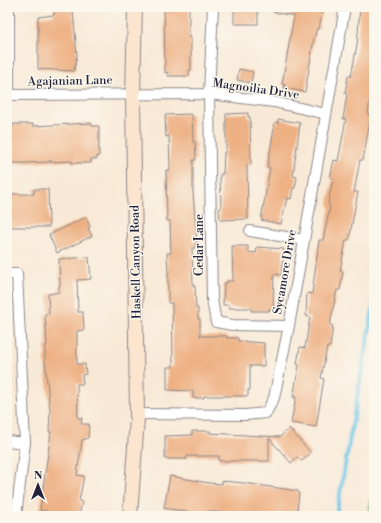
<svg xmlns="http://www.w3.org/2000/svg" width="381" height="523" viewBox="0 0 381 523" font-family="'Libre Bodoni',serif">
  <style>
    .green { fill: #8edc9a; stroke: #587f6a }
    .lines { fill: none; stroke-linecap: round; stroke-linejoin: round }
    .stream { stroke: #6bc4e9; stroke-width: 4 }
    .building { fill: #eeb184 }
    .minor-casing { stroke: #8d8688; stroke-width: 12 }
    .secondary-casing { stroke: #8d8688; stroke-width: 16 }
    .minor { stroke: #fff; stroke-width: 10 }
    .secondary { stroke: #fbe5cf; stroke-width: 14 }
    .labels { text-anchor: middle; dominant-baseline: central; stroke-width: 3; stroke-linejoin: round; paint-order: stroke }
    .street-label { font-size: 12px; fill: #22223b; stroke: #fbf7ec }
  </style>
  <rect width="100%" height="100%" fill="#fbf7ec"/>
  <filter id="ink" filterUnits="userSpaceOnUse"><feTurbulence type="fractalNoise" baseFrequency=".025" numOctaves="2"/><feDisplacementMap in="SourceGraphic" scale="8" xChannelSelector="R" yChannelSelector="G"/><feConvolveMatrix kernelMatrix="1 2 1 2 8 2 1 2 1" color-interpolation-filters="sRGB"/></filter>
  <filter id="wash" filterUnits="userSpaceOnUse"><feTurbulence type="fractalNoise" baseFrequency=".012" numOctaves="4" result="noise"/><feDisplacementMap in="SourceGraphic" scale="16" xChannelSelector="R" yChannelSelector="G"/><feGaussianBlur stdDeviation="0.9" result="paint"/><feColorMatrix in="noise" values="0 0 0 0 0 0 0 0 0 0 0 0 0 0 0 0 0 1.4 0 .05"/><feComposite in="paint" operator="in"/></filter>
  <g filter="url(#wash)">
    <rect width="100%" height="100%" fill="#f8e9d6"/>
    <path class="green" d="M374,481V516H368Z"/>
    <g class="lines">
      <path class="stream" d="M336,516L374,303"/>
    </g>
    <g id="blocks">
      <path class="building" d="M54,7H67V10H73L77,55L74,71L38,69V17L54,15Z
        M164,7H189V38H191V70H189V76H168V72L165,73Z
        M234,7H258V24H234Z
        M273,7H323L319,29L317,28L314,39L305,92L284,88L285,85L282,84L294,16L273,12Z
        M360,7H374V78L368,112V115L371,116L363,160H360L354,192H358L349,240H346L340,271L343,272L340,290H337L336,294L330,325L333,326L330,347H327L321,378L324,379L316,427L291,423L296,397H293L299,365L297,364L300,347L305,348L310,317L306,316L307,293L312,294L319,240H323L330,207L328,204L333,178H330L334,160L338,161L346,119H343L347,94L345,93L348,76H351L357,45Z
        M239,69L253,72L251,83L237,80Z
        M248,113V117H250L251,165L247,164L248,219L220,220L219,209L221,208L220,174H223L224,152H226V114Z
        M192,114L193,142H195L196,160H193V192L197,244H195V248H192L193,286H195L196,308H198V319H200V336H227V338H238V341L264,343V366H250V390H248V396H204V398H193V391L167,390V367H173L172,303H168V272L167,253H171L170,221H167L166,170H170L169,136L166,137L165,115Z
        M278,119L300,123L293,176L297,177L295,188H293L291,199L287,198L281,224L261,220L270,168L267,167L271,146L275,122L278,123Z
        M91,123L92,126H99V156H97V159H91V163H72V161L51,162L50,160V162L26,163H8V127H13V124H33V126Z
        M34,189H48L49,227H7V196H12V194H34Z
        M86,217L90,227L88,228L92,236L57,253L49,235Z
        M232,246H248V252L256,253L257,247L284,249L281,275L274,274L273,309H269V311H251V308H229V305H223L224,283H227V281H233Z
        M89,257L91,279L77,280L78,312H83L84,330L77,331V364H85L86,374L82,375L83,384H77L78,418H82L81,424H89L88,438L82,440L77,475L84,476L79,501L82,502L79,516L71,514V516H55L56,513L40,510L51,432H49L50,412L45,361V346H47L45,314H49L48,294L59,292V286H60L59,259Z
        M289,428L311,453L302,461L297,457L291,463L269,438V461H219V456H187V459H165V436L192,435V431H210V433L280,437Z
        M170,476L209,483L222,484V481L244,483L298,491L299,493L297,512L293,511V516H246L208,511L207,514L195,513L164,508Z"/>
    </g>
  </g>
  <g filter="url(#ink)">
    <use href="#blocks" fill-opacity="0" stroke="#8d8688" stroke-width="1"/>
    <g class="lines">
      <defs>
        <path id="minor" d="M9,7V95
          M213,7L209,94L212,300L216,322L232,325L289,326
          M7,95L209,94L274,102L326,114
          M250,231L304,240
          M7,274H17L25,443L16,516
          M137,414L245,415L266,413L274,398L289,326L345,7
          M7,441L25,443"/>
        <path id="secondary" d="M130,516L137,419L133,94L135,7"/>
      </defs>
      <use href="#minor" class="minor-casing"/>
      <use href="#secondary" class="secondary-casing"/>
      <use href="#minor" class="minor"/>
      <use href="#secondary" class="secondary"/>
    </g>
  </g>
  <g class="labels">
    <g class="street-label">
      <text transform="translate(70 81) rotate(-1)">Agajanian Lane</text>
      <text transform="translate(256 89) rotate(8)">Magnoilia Drive</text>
      <text transform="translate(199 245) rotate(-90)">Cedar Lane</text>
      <text transform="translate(136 262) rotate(-91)">Haskell Canyon Road</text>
      <text transform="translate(285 272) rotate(-80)">Sycamore Drive</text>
    </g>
  </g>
  <rect width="381" height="523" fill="none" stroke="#fbf7ec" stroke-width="24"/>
  <g transform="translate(38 485)" stroke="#fbf7ec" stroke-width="3" paint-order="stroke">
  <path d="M0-3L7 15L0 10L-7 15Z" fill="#22223b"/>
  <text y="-6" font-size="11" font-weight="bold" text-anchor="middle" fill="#22223b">N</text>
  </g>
</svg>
